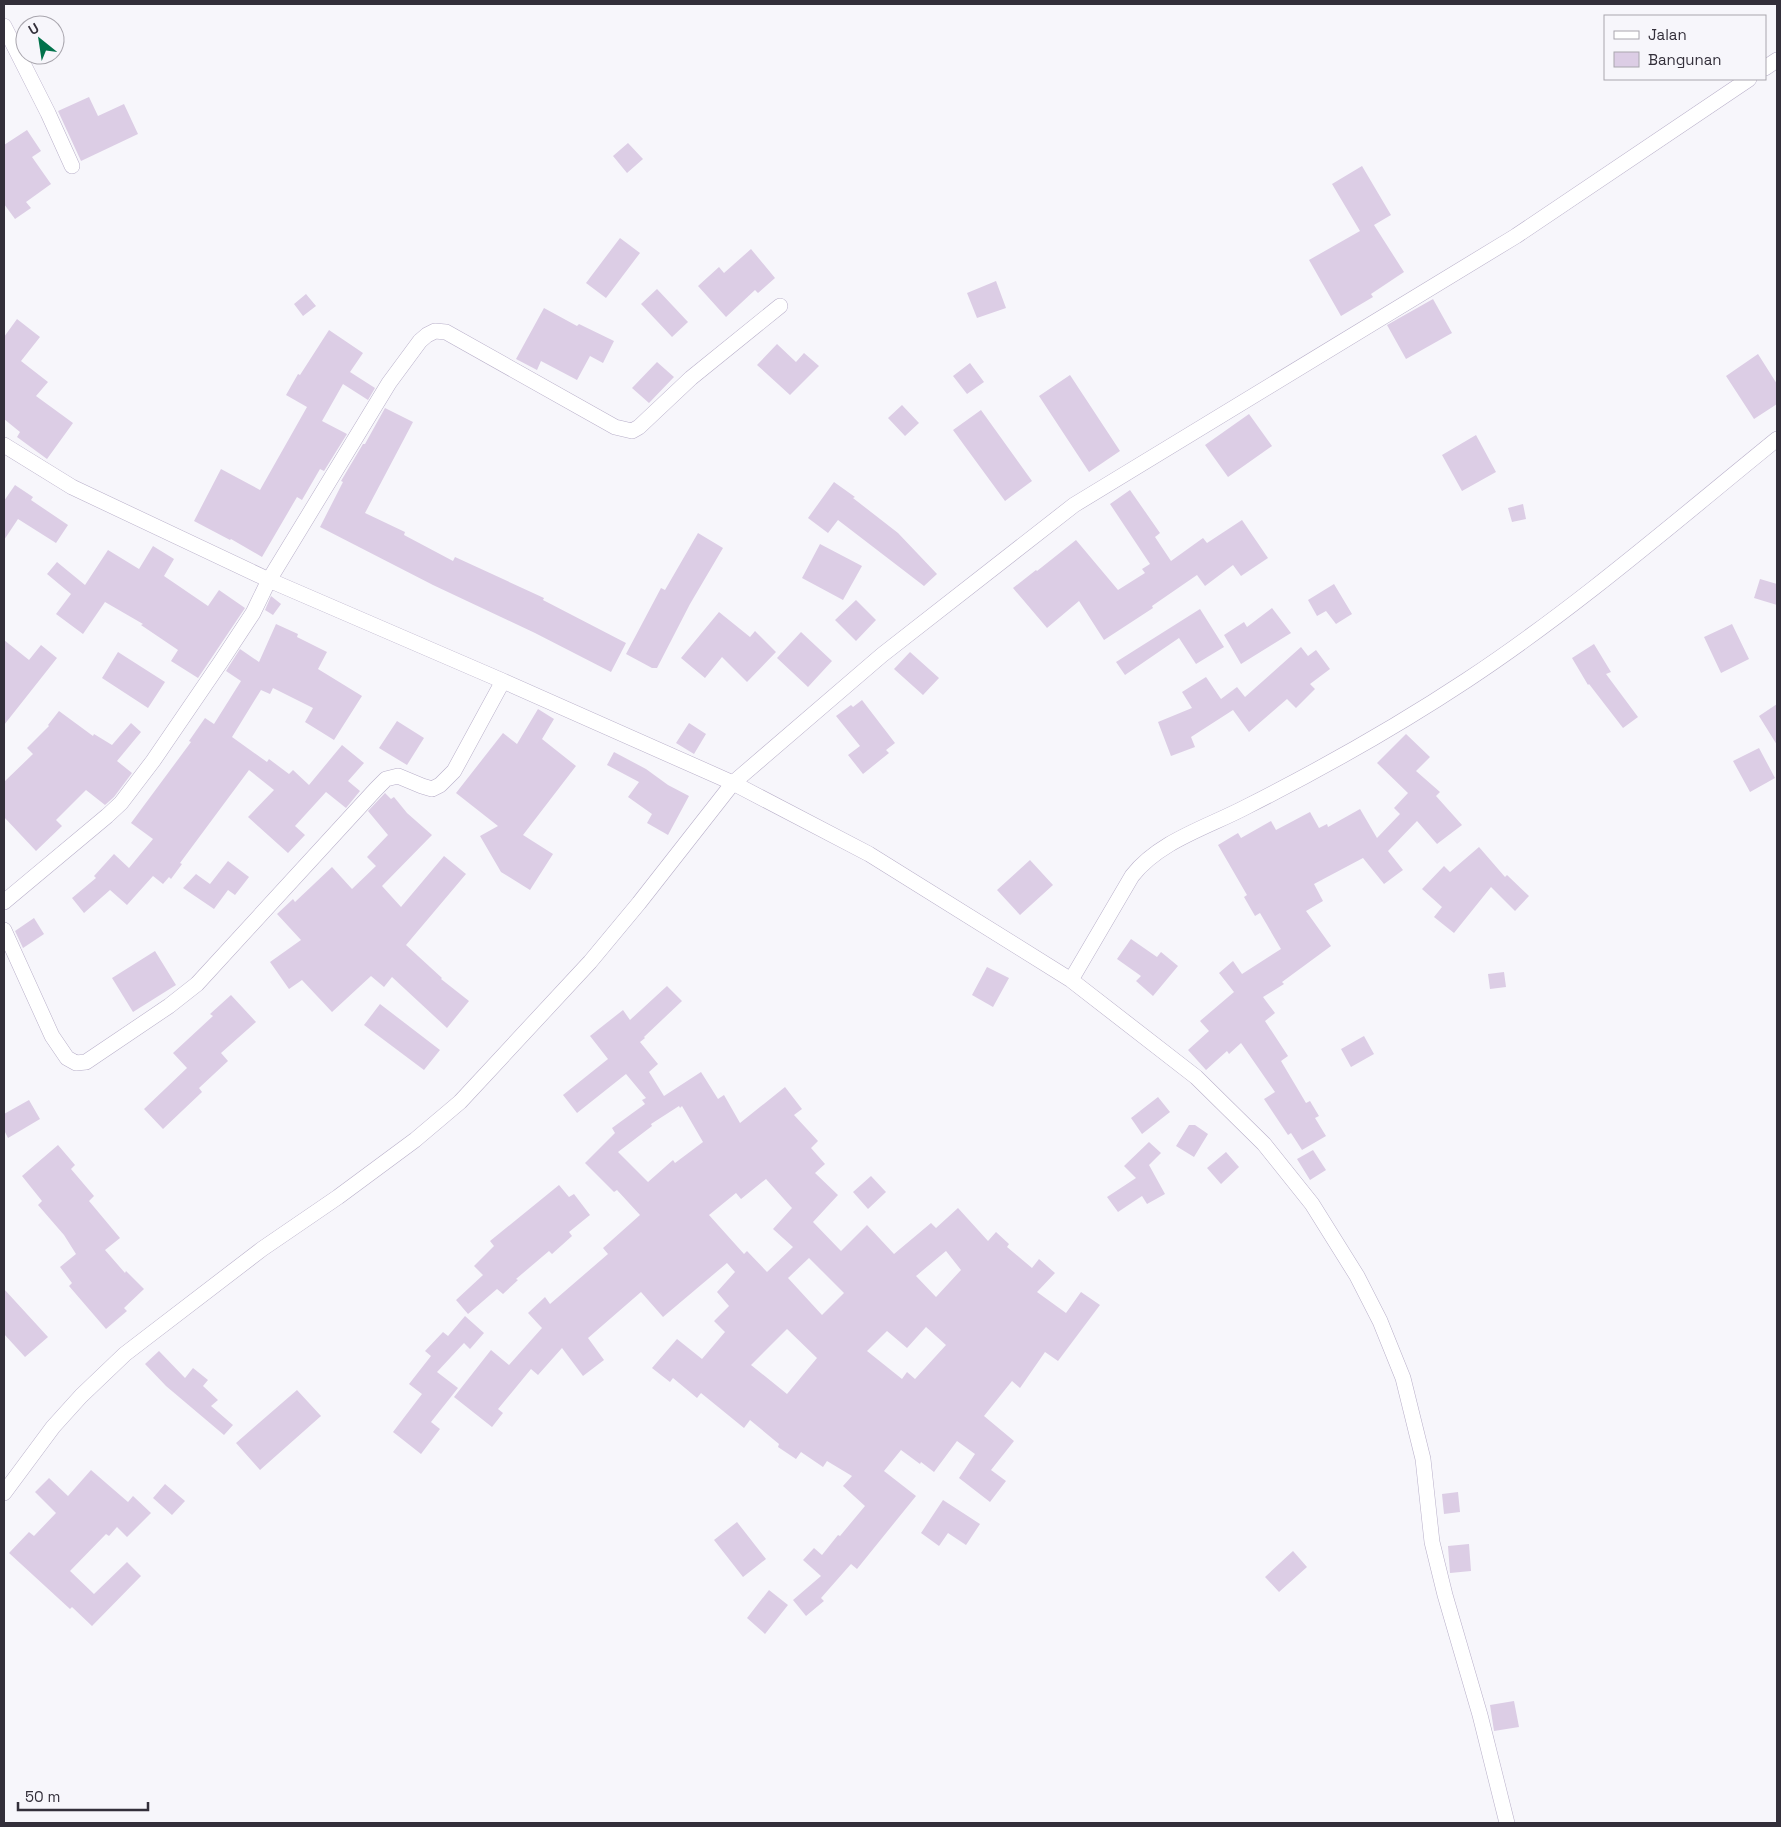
<svg xmlns="http://www.w3.org/2000/svg" width="1781" height="1827" viewBox="0 0 1781 1827" font-family="'Space Grotesk',sans-serif">
  <style>
    .building { fill: #dccde5; fill-rule: evenodd }
    .lines { fill: none; stroke-linecap: round; stroke-linejoin: round }
    .minor-casing { stroke: #b8afc9; stroke-width: 16 }
    .minor { stroke: #fff; stroke-width: 15 }
  </style>
  <rect width="100%" height="100%" fill="#f7f6fb"/>
  <path class="building" d="M89,97L98,116L124,104L138,134L81,161L58,111Z
    M27,130L41,151L32,157L51,184L26,202L31,208L15,219L4,204V145Z
    M628,143L643,159L627,173L613,156Z
    M1362,166L1391,215L1374,225L1404,272L1371,294L1373,297L1341,316L1309,260L1360,231L1332,184Z
    M620,238L640,253L606,298L586,283Z
    M751,249L775,278L758,293L755,290L726,317L698,286L719,267L724,273Z
    M996,281L1006,308L977,318L967,293Z
    M657,289L688,322L672,337L641,304Z
    M306,294L316,306L303,316L294,304Z
    M1433,299L1452,333L1406,359L1387,325Z
    M544,308L577,326L579,324L614,341L603,363L590,356L577,380L541,361L537,370L516,359Z
    M17,319L40,337L21,361L48,382L36,396L73,423L47,459L17,437L20,432L4,419V337Z
    M329,330L363,353L350,372L375,388L368,400L343,384L322,421L347,434L324,471L320,469L302,500L297,497L262,557L231,539L230,540L194,521L221,469L260,490L307,407L286,395L298,374L300,375Z
    M777,344L796,362L804,353L819,366L790,395L757,365Z
    M1758,354L1777,384V404L1754,419L1726,376Z
    M657,362L674,377L649,403L632,388Z
    M970,363L984,382L967,394L953,376Z
    M1070,375L1120,451L1089,472L1039,396Z
    M902,405L919,423L905,436L888,418Z
    M385,408L413,422L365,513L405,532L404,535L453,561L455,557L544,598L543,600L626,643L611,672L535,633L433,585L320,527L343,482L341,481L363,444H365Z
    M981,410L1032,481L1005,501L953,430Z
    M1249,414L1272,446L1228,477L1205,445Z
    M1476,435L1496,472L1462,491L1442,455Z
    M834,482L855,497L853,498L898,533L937,574L924,586L838,520L828,533L808,518Z
    M15,485L33,497L31,500L68,525L56,543L18,519L4,540V501Z
    M1130,490L1160,533L1155,537L1171,561L1203,538L1207,543L1242,520L1268,558L1241,576L1233,565L1205,586L1197,575L1152,606L1153,608L1104,640L1079,601L1047,628L1013,588L1036,570L1037,571L1076,540L1118,590L1145,573L1142,569L1150,564L1110,504Z
    M1523,504L1526,519L1512,522L1508,508Z
    M698,533L723,548L690,604L657,668H652L626,654L661,588L665,590Z
    M820,544L862,566L843,600L802,578Z
    M153,546L174,559L164,576L208,606L219,590L245,608L198,678L171,661L178,650L141,625L143,624L105,602L83,634L56,614L71,594L47,574L57,562L85,585L108,550L139,569Z
    M1760,579L1777,584V605L1754,598Z
    M1334,584L1352,614L1336,624L1326,611L1317,616L1308,600Z
    M271,596L281,604L273,615L265,610Z
    M856,600L876,620L856,641L835,620Z
    M1272,608L1291,633L1241,664L1224,635L1244,622L1247,627Z
    M1200,609L1224,647L1196,664L1179,638L1125,675L1116,662Z
    M719,612L750,637L755,631L776,652L747,682L722,657L705,678L681,658Z
    M276,624L298,634L297,637L327,652L318,669L362,696L334,740L305,722L313,708L273,688L270,694L261,690L232,737L267,762L269,759L289,774L293,770L309,785L342,745L364,763L348,781L360,791L346,808L326,792L295,826L305,835L288,853L248,817L274,790L249,770L180,863L182,864L171,879L169,877L163,884L153,876L127,905L110,890L84,913L72,898L96,878L94,876L114,854L129,868L153,839L131,823L191,742L189,741L205,718L214,724L241,681L226,671L240,649L259,662Z
    M1732,624L1749,659L1721,673L1704,637Z
    M801,632L832,661L808,687L777,658Z
    M4,640L29,660L41,645L57,658L4,725Z
    M1594,644L1611,672L1606,674L1638,717L1623,728L1589,684L1588,685L1572,658Z
    M1301,647L1308,656L1316,650L1330,669L1310,684L1315,689L1296,708L1287,699L1249,732L1233,710L1191,737L1195,747L1171,756L1158,722L1192,708L1182,692L1206,677L1221,699L1237,687L1245,697Z
    M118,652L165,682L148,708L102,678Z
    M910,652L939,678L923,695L894,669Z
    M862,700L895,743L886,750L889,753L863,774L848,755L860,746L836,716L851,705L853,707Z
    M1777,704V745L1759,716Z
    M538,709L554,719L542,739L576,766L523,835L553,854L530,890L501,872L480,836L498,826L456,793L503,733L517,744Z
    M59,711L93,736L94,734L112,745L131,723L141,732L117,761L132,773L114,797L105,805L86,790L56,820L62,826L36,851L4,817V782L33,754L27,748L49,726L48,725Z
    M397,721L424,738L407,765L379,748Z
    M689,723L706,734L694,754L676,743Z
    M1406,734L1430,757L1416,771L1440,792L1436,796L1462,825L1437,844L1417,821L1388,851L1403,870L1384,884L1363,858L1314,884L1323,901L1306,911L1331,946L1282,982L1284,984L1263,997L1275,1013L1265,1021L1288,1056L1281,1061L1306,1103L1310,1101L1319,1116L1315,1118L1326,1136L1302,1150L1291,1133L1288,1135L1264,1099L1275,1092L1241,1043L1229,1054L1227,1051L1206,1070L1188,1050L1209,1031L1200,1021L1234,992L1219,973L1233,961L1242,974L1281,949L1260,913L1255,916L1244,897L1247,895L1218,845L1238,833L1241,838L1271,821L1276,830L1310,812L1319,828L1327,824L1328,827L1360,809L1377,838L1400,814L1394,808L1408,793L1377,763Z
    M1759,748L1775,778L1750,792L1733,761Z
    M614,752L646,769L668,785L689,796L668,835L647,823L652,814L628,797L639,782L607,765Z
    M385,793L391,799L394,797L407,813L432,835L382,886L401,907L444,856L466,874L406,945L442,978L441,979L469,1001L447,1028L392,977L384,987L371,976L332,1012L302,980L289,989L270,962L301,940L277,914L293,899L295,902L332,867L352,889L376,866L367,857L388,835L368,811Z
    M1479,847L1505,877L1507,875L1529,896L1515,911L1491,887L1454,933L1434,917L1442,907L1422,889L1444,866L1450,872Z
    M1030,860L1053,885L1020,915L997,890Z
    M228,861L249,877L235,895L228,890L214,909L183,888L196,874L210,884Z
    M34,918L44,934L23,948L15,931Z
    M1131,939L1157,957L1161,952L1178,966L1153,996L1136,981L1141,976L1117,959Z
    M155,951L176,985L133,1012L112,978Z
    M987,967L1009,978L993,1007L972,995Z
    M1504,972L1506,987L1490,989L1488,974Z
    M667,986L682,1001L644,1037L645,1038L640,1042L658,1064L649,1072L664,1096L701,1072L718,1099L724,1095L740,1123L785,1087L802,1109L794,1115L818,1141L811,1148L825,1164L815,1173L838,1195L813,1222L841,1251L867,1225L894,1254L931,1223L936,1228L958,1208L988,1241L996,1232L1009,1244L1007,1247L1032,1268L1039,1259L1055,1273L1037,1292L1066,1313L1081,1292L1100,1305L1058,1361L1045,1352L1020,1388L1012,1381L984,1416L1014,1441L991,1470L1006,1481L990,1502L959,1478L975,1454L957,1441L934,1472L921,1462L920,1464L901,1450L884,1471L916,1496L857,1569L851,1564L821,1598L824,1601L806,1616L793,1600L821,1576L803,1560L814,1548L822,1555L838,1535L840,1536L865,1506L843,1486L852,1476L827,1461L823,1467L801,1452L796,1459L778,1447L779,1444L750,1420L744,1428L701,1393L697,1398L673,1378L670,1382L652,1368L677,1339L702,1359L725,1332L714,1321L729,1306L717,1292L735,1272L727,1263L663,1317L641,1292L588,1338L604,1360L583,1376L562,1348L538,1375L531,1369L498,1409L503,1413L492,1427L454,1397L491,1350L509,1365L542,1328L528,1313L545,1297L550,1304L608,1254L603,1248L640,1215L617,1190L614,1192L585,1163L615,1133L612,1128L645,1104L642,1100L646,1098L626,1074L577,1113L563,1095L608,1059L590,1036L623,1010L630,1020ZM679,1106L680,1108L682,1106L703,1142L675,1163L673,1160L648,1182L618,1152L652,1126L651,1124ZM766,1179L792,1208L773,1229L793,1247L767,1272L747,1251L744,1254L709,1215L736,1193L741,1199ZM946,1251L961,1270L936,1297L916,1276ZM809,1258L844,1293L822,1315L788,1278ZM926,1327L946,1345L915,1379L907,1372L902,1379L867,1351L887,1331L907,1348ZM787,1329L817,1358L787,1394L751,1365Z
    M231,995L256,1022L221,1053L228,1061L199,1088L202,1092L163,1129L144,1109L187,1068L173,1053L213,1016L210,1014Z
    M380,1004L440,1050L424,1070L364,1025Z
    M1364,1036L1374,1054L1351,1067L1341,1049Z
    M1158,1097L1170,1112L1142,1134L1131,1118Z
    M29,1100L40,1119L8,1138L4,1130V1114Z
    M1189,1125H1195L1208,1134L1194,1157L1176,1146Z
    M1149,1142L1161,1153L1149,1165L1165,1194L1147,1204L1142,1196L1118,1212L1107,1197L1136,1178L1124,1166Z
    M58,1145L75,1165L71,1169L94,1196L89,1201L120,1238L105,1250L125,1273L126,1271L144,1289L124,1308L127,1311L106,1329L69,1286L72,1283L60,1267L76,1254L64,1235L38,1205L42,1201L22,1176Z
    M1313,1150L1326,1170L1310,1180L1297,1159Z
    M1226,1152L1239,1167L1221,1184L1207,1168Z
    M871,1176L886,1192L868,1209L853,1192Z
    M559,1185L569,1197L574,1194L590,1215L569,1232L572,1236L552,1254L549,1251L516,1279L518,1280L503,1294L497,1289L468,1314L456,1300L483,1275L474,1266L494,1246L490,1241Z
    M4,1289L48,1337L25,1357L4,1334Z
    M465,1316L484,1333L470,1349L464,1343L437,1372L458,1388L431,1422L440,1429L421,1454L393,1432L422,1394L409,1384L431,1356L425,1351L443,1332L448,1336Z
    M159,1351L185,1378L193,1368L208,1380L203,1386L218,1400L211,1406L233,1425L224,1435L166,1386L145,1364Z
    M297,1390L321,1416L260,1470L236,1443Z
    M91,1470L128,1502L133,1496L151,1513L127,1537L117,1527L109,1536L106,1534L70,1571L94,1594L127,1562L141,1576L92,1626L72,1607L70,1609L9,1553L29,1532L34,1536L56,1513L35,1492L49,1478L68,1496Z
    M165,1484L185,1501L172,1515L153,1498Z
    M1458,1492L1460,1512L1444,1514L1442,1494Z
    M943,1500L980,1524L966,1545L948,1533L939,1546L921,1533Z
    M737,1522L766,1559L743,1577L714,1540Z
    M1469,1544L1471,1571L1450,1573L1448,1546Z
    M1293,1551L1307,1567L1279,1592L1265,1577Z
    M769,1590L788,1605L765,1634L747,1618Z
    M1514,1701L1519,1727L1494,1731L1490,1705Z"/>
  <g class="lines">
    <defs>
      <path id="minor" d="M4,26L48,113L72,166
        M1765,68L1777,60
        M4,445L72,487L269,580L503,681L733,783L869,854L1071,980L1196,1077L1264,1144L1312,1204L1357,1276L1380,1321L1403,1378L1423,1459L1432,1542L1445,1595L1480,1715L1507,1823
        M4,902L107,816L121,803L153,761L220,663L253,613L269,580L389,383L420,341L427,335L435,331L446,332L615,427L632,431L639,427L691,378L780,306
        M4,930L52,1036L67,1058L76,1063L86,1062L169,1006L197,984L376,789L386,779L398,776L422,786L432,789L440,785L454,771L503,681
        M1071,980L1132,876C1159,841 1208,827 1246,807C1321,769 1396,727 1467,680C1576,608 1676,521 1777,439
        M4,1493L53,1427L81,1396L125,1354L262,1249L338,1197L415,1140L460,1102L590,962L639,903L733,783L882,655L1074,505L1516,236L1749,79"/>
    </defs>
    <use href="#minor" class="minor-casing"/>
    <use href="#minor" class="minor"/>
  </g>
  <rect width="1781" height="1827" fill="none" stroke="#332f3a" stroke-width="10"/>
  <rect x="1604" y="15" width="162" height="65" fill="#f7f6fb" stroke="#a9a6ae"/>
  <rect x="1614" y="31" width="25" height="8" fill="#ffffff" stroke="#a9a6ae"/>
  <text x="1648" y="40" font-size="15" fill="#332f3a">Jalan</text>
  <rect x="1614" y="52" width="25" height="15" fill="#dccde5" stroke="#a9a6ae"/>
  <text x="1648" y="65" font-size="15" fill="#332f3a">Bangunan</text>
  <g transform="translate(40 40) rotate(330)"><circle r="24" fill="#f7f6fb" stroke="#a9a6ae"/>
  <path d="M0-4L9 19L0 12L-9 19Z" fill="#01724b"/>
  <text y="-8" font-size="14" font-weight="bold" text-anchor="middle" fill="#332f3a">U</text>
  </g>
  <path d="M18 1802v8h130v-8" fill="none" stroke="#332f3a" stroke-width="2.5"/>
  <text x="25" y="1802" font-size="15" fill="#332f3a" stroke="#f7f6fb" stroke-width="4" paint-order="stroke">50 m</text>
</svg>
